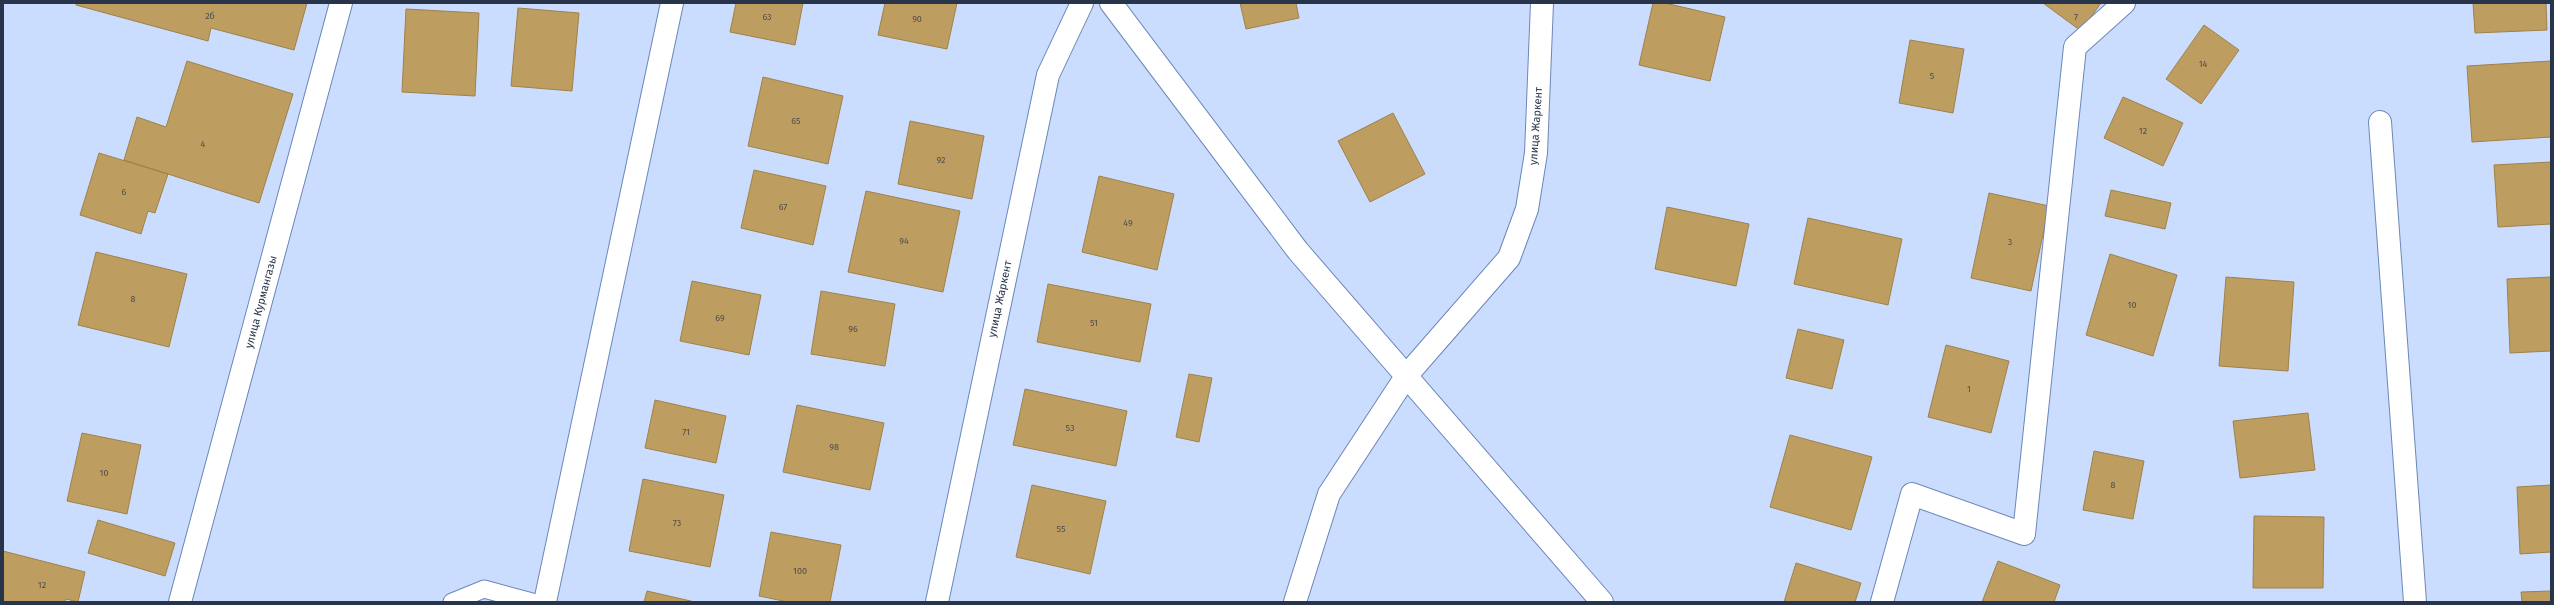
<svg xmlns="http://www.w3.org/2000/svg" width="2554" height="605" viewBox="0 0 2554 605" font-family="'Fira Sans',sans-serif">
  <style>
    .building { fill: #be9d60; stroke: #9f814a }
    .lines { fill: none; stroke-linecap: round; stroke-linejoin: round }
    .lane-casing { stroke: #6b87b8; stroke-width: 19 }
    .street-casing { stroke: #6b87b8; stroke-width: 24 }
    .secondary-casing { stroke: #6b87b8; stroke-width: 24 }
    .lane { stroke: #fff; stroke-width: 17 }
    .street { stroke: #fff; stroke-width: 22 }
    .secondary { stroke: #fff; stroke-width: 22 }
    .labels { text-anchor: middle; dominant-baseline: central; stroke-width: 3.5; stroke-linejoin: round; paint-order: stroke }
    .number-label { font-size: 9px; fill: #4e4e4f }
    .street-label { font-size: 11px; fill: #283449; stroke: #fdfdfd }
  </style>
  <rect width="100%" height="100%" fill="#cbddfe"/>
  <path class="building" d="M76,3H307L294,50L211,28L208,41L76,5Z
    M736,3H803L795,45L730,32Z
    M885,3H957L947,49L878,35Z
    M1240,3H1296L1299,18L1246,29Z
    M1653,3H1665L1725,17L1710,81L1639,65Z
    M2043,3H2101L2081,31Z
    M2473,3H2546L2547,30L2475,33Z
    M518,8L579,13L572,91L511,86Z
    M406,9L479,13L475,96L402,92Z
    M2204,25L2239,50L2201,104L2166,79Z
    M1910,40L1964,49L1953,113L1899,103Z
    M187,61L293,94L259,203L124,160L137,117L166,127Z
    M2551,61V137L2472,142L2467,66Z
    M763,77L843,96L828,164L748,146Z
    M2123,97L2183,123L2163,166L2104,138Z
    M1393,113L1425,174L1370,202L1338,141Z
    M910,121L984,136L972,199L898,184Z
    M99,153L168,174L155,213L148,211L141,234L80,215Z
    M2551,162V224L2498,227L2494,165Z
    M754,170L826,186L813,245L741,228Z
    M1099,176L1174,194L1157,270L1082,252Z
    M2111,190L2171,203L2165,229L2105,216Z
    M866,191L960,211L943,292L848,272Z
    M1989,193L2049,206L2031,291L1971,278Z
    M1667,207L1749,224L1736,286L1655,269Z
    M1808,218L1902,239L1888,305L1794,284Z
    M96,252L187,274L169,347L78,325Z
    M2110,254L2177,275L2153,356L2086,335Z
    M2226,277L2294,282L2288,371L2219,366Z
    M2551,277V351L2510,353L2507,279Z
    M692,281L761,295L749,355L680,341Z
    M1048,284L1151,304L1140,362L1037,342Z
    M821,291L895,304L885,366L811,354Z
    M1798,329L1844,340L1832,389L1786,378Z
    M1946,345L2009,361L1991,433L1928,417Z
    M1189,374L1212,378L1199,442L1176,437Z
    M1025,389L1127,411L1116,466L1013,445Z
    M655,400L726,416L716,463L645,448Z
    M797,405L884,423L870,490L783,472Z
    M2308,413L2315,470L2240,478L2233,421Z
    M82,433L141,445L127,514L67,501Z
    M1790,435L1872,457L1851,530L1770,507Z
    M2094,451L2144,461L2133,519L2083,510Z
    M643,479L724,495L710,567L629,551Z
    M1032,485L1106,501L1090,574L1016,557Z
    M2551,485V552L2520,554L2517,487Z
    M2254,516L2324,517L2323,588H2253Z
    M98,520L175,543L165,576L88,553Z
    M771,532L841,545L830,602H788L759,596Z
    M3,551L85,572L78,602L66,599L65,602H3Z
    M1998,561L2060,585L2054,602H1982Z
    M1796,563L1861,583L1855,602H1784Z
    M647,591L695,602H644Z
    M2551,591V602H2522L2521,592Z"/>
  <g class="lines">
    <defs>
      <path id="lane" d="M452,602L484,589L532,602"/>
      <path id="street" d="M1111,3L1298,251L1602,602
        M2380,122L2415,602
        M180,602L341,3
        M937,602L1048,75L1082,3
        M1295,602L1329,494L1407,375L1509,258L1527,209L1536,153L1542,3
        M1882,602L1912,494L2024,534L2075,47L2124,3"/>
      <path id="secondary" d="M545,602L672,3"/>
    </defs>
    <use href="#lane" class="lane-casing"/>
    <use href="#street" class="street-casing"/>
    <use href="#secondary" class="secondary-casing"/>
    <use href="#lane" class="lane"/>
    <use href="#street" class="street"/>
    <use href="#secondary" class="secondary"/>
  </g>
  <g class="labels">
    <g class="number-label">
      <text x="210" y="16">2б</text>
      <text x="767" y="17">63</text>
      <text x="2076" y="17">7</text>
      <text x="917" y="19">90</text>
      <text x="2203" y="64">14</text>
      <text x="1932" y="76">5</text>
      <text x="796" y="121">65</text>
      <text x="2143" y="131">12</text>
      <text x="203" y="144">4</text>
      <text x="941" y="160">92</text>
      <text x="124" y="192">6</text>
      <text x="783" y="207">67</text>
      <text x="1128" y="223">49</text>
      <text x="904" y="241">94</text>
      <text x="2010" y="242">3</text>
      <text x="133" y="299">8</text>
      <text x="2132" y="305">10</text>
      <text x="720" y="318">69</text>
      <text x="1094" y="323">51</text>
      <text x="853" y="329">96</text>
      <text x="1969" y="389">1</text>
      <text x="1070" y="428">53</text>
      <text x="686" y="432">71</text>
      <text x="834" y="447">98</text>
      <text x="104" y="473">10</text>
      <text x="2113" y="485">8</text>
      <text x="677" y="523">73</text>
      <text x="1061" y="529">55</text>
      <text x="800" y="571">100</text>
      <text x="42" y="585">12</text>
    </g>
    <g class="street-label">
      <text transform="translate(1536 126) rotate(-86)">улица Жаркент</text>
      <text transform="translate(1000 299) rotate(-78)">улица Жаркент</text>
      <text transform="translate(261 302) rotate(-75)">улица Курмангазы</text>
    </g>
  </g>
  <rect width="2554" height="605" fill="none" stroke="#283449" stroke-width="8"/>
</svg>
